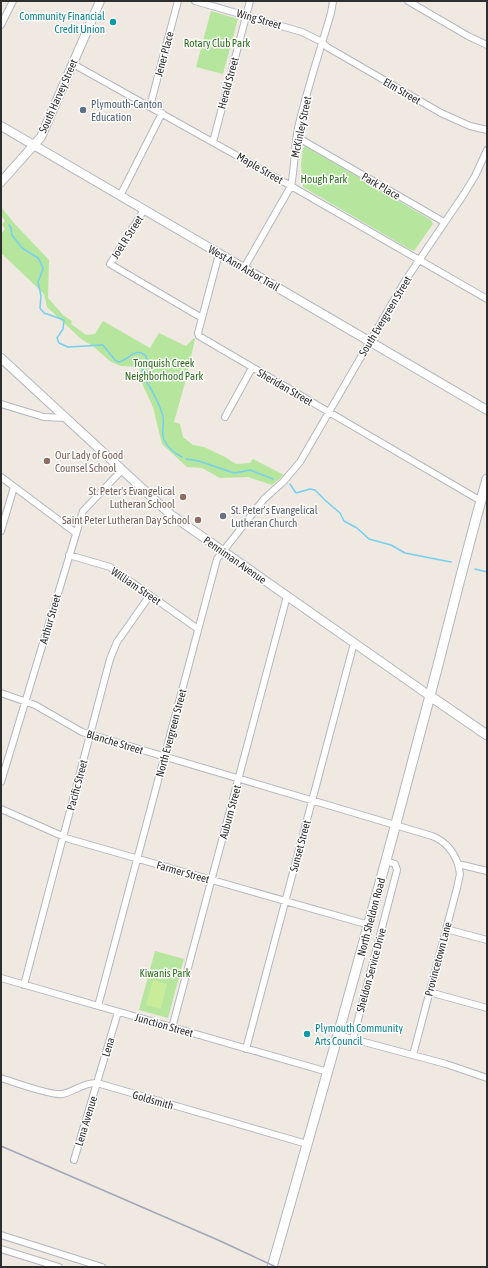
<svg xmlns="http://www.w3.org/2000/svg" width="488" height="1268" viewBox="0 0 488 1268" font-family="'Asap Condensed',sans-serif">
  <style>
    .green { fill: #b6e59e }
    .pitch { fill: #c9ec9a }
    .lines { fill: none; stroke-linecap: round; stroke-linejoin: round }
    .stream { stroke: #75cff0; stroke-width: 1.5 }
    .minor-casing { stroke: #b4b7c1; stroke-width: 8 }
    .tertiary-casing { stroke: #b4b7c1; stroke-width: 10 }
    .secondary-casing { stroke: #b4b7c1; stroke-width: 11 }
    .minor { stroke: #fff; stroke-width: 6 }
    .tertiary { stroke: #fff; stroke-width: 8 }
    .secondary { stroke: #fff; stroke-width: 9 }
    .rail { stroke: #a3a6b8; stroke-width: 1.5 }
    .culture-dot { fill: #0f9aa8; stroke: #fff; stroke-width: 1.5 }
    .service-dot { fill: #5c6f8a; stroke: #fff; stroke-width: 1.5 }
    .education-dot { fill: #8d6e63; stroke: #fff; stroke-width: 1.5 }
    .worship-dot { fill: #6b7280; stroke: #fff; stroke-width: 1.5 }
    .labels { text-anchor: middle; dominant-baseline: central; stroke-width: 3; stroke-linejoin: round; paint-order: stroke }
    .culture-label { font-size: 11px; fill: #0d838f; stroke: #fff; text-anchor: end }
    .street-label { font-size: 11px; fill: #2e2e2e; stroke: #fff }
    .park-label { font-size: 11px; fill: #2c6e1b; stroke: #fff }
    .service-label { font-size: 11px; fill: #4e5e75; stroke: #fff; text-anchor: start }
    .education-label { font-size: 11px; fill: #785e54; stroke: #fff; text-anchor: end }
    .worship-label { font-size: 11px; fill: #5b616d; stroke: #fff; text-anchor: start }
  </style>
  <rect width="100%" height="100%" fill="#efe9e1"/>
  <path class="green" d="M211,11L238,19L223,74L196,67Z
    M305,146L431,220L433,224L414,251L411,250L303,187L301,165L303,148Z
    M1,207L14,223L49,260L48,298L63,315L72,321L71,324L86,335L95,334L103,321L150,348L159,333L186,346L194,338L195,339L186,379L174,422L180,424L183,437L193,445L204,447L225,457L236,464L250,463L253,459L284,475L272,485L248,477L220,478L202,468L187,467L162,444L153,407L140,379V367L121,366L111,362L94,347L80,338L47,307L44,294L1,253V234L5,229L2,224L5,221L1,215Z
    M155,951L184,959L168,1018L139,1010Z"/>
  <path class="pitch" d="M153,980L167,984L161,1009L146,1005Z"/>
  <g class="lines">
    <path class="stream" d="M9,225L11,228L12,235L22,248L38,258L41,263L43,269L38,282L41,296L40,308L44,313L64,320L63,329L57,338L59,343L68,347L103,345L115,360L118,362C130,360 135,346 146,356C149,363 142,367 142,374C143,377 145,380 147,382C153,392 158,401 162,413C166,422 160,432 164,440C168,448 174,453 182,457
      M186,459L199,461L231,472L235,473L250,470L273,479
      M290,484L296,493L310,489L315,490L326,501L340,513L344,521L357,528L369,539L391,545L405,553L410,554L451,562
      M475,569L487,572"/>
    <defs>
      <path id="minor" d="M195,1L302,32L322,42L327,47L441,113L470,126L487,130
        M408,1L468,36L487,45
        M1,25L13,1
        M73,64L291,186L487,299
        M150,106L178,1
        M297,137L444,222
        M213,142L250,1
        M120,196L162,113
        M144,210L110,264L202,318
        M219,254L198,333L199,336L481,501
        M244,268L291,186C295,167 294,148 298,128C307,89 320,51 331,13L333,1
        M1,404L44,417L66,418
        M225,417L252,368
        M1,477L76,533
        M1,531L14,487
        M69,555L110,567L198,629
        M1,693L35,705L82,732L432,836C445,841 453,850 458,864L487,871
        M1,782L83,511L122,470
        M1,809L69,839L369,925
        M446,929L487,940
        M1,978L328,1072
        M24,985L110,659L117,642L150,595
        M429,992L487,1008
        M98,1006L217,559L264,499L283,482L300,462L405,281L464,194L475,176L487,150
        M172,1028L287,596
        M338,1035L446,1064L487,1078
        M353,1039L397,870L395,864L386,861
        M246,1049L354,643
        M413,1055L457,888L460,874L458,864
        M1,1078C13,1082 52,1096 62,1094C74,1092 84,1082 97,1083L307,1144
        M74,1160L118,1012
        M1,1235L102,1267
        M1,1249L59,1267"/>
      <path id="tertiary" d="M1,126L487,410
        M1,182L41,137L100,1
        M1,358L170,514L430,696"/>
      <path id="secondary" d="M430,696L487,735
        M272,1267C323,1090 373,912 420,733C443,649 463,563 487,479"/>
    </defs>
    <use href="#minor" class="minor-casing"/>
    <use href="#tertiary" class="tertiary-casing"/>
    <use href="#secondary" class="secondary-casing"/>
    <use href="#minor" class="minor"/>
    <use href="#tertiary" class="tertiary"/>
    <use href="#secondary" class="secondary"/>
    <path class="rail" d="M1,1146L218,1240L276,1267"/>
  </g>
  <g class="culture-dot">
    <circle cx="113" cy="22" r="4"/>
    <circle cx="307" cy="1034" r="4"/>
  </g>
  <circle class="service-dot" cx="83" cy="110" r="4"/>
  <g class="education-dot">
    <circle cx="47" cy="461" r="4"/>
    <circle cx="183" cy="497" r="4"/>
    <circle cx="198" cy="520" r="4"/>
  </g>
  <circle class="worship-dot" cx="223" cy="516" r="4"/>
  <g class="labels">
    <g class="culture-label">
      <text x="105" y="16">Community Financial<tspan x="105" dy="13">Credit Union</tspan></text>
      <text x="315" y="1028" text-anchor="start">Plymouth Community<tspan x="315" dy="13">Arts Council</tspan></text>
    </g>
    <g class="street-label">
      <text transform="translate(259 19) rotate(16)">Wing Street</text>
      <text transform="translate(164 54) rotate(-75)">Jener Place</text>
      <text transform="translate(228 83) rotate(-75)">Herald Street</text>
      <text transform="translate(402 91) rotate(30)">Elm Street</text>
      <text transform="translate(58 96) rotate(-66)">South Harvey Street</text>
      <text transform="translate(301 127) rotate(-78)">McKinley Street</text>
      <text transform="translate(260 168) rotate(30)">Maple Street</text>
      <text transform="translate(381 186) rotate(30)">Park Place</text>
      <text transform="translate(127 237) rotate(-57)">Joel R Street</text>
      <text transform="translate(244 268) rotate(30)">West Ann Arbor Trail</text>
      <text transform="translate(385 316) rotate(-59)">South Evergreen Street</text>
      <text transform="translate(285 387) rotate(30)">Sheridan Street</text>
      <text transform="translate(235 560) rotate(35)">Penniman Avenue</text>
      <text transform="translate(136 586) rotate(34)">William Street</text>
      <text transform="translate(50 619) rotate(-74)">Arthur Street</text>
      <text transform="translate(171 733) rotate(-75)">North Evergreen Street</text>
      <text transform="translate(115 742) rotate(17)">Blanche Street</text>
      <text transform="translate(77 785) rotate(-75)">Pacific Street</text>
      <text transform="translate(230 812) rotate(-75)">Auburn Street</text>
      <text transform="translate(300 846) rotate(-75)">Sunset Street</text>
      <text transform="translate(183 872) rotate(16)">Farmer Street</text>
      <text transform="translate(371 917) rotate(-75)">North Sheldon Road</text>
      <text transform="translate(438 959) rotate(-75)">Provincetown Lane</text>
      <text transform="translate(371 970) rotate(-75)">Sheldon Service Drive</text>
      <text transform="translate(164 1025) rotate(16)">Junction Street</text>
      <text transform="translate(108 1047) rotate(-73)">Lena</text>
      <text transform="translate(153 1100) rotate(16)">Goldsmith</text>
      <text transform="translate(86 1121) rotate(-73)">Lena Avenue</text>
    </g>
    <g class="park-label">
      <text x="217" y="43">Rotary Club Park</text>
      <text x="324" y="179">Hough Park</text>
      <text x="164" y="363">Tonquish Creek<tspan x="164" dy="13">Neighborhood Park</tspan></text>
      <text x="165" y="973">Kiwanis Park</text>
    </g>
    <g class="service-label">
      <text x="91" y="104">Plymouth-Canton<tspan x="91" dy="13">Education</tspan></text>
    </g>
    <g class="education-label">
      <text x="55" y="455" text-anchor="start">Our Lady of Good<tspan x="55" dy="13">Counsel School</tspan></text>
      <text x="175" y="491">St. Peter's Evangelical<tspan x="175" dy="13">Lutheran School</tspan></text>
      <text x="190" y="520">Saint Peter Lutheran Day School</text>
    </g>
    <g class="worship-label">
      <text x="231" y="510">St. Peter's Evangelical<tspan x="231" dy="13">Lutheran Church</tspan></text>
    </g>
  </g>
  <rect width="488" height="1268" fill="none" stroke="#2e2e2e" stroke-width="4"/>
</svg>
